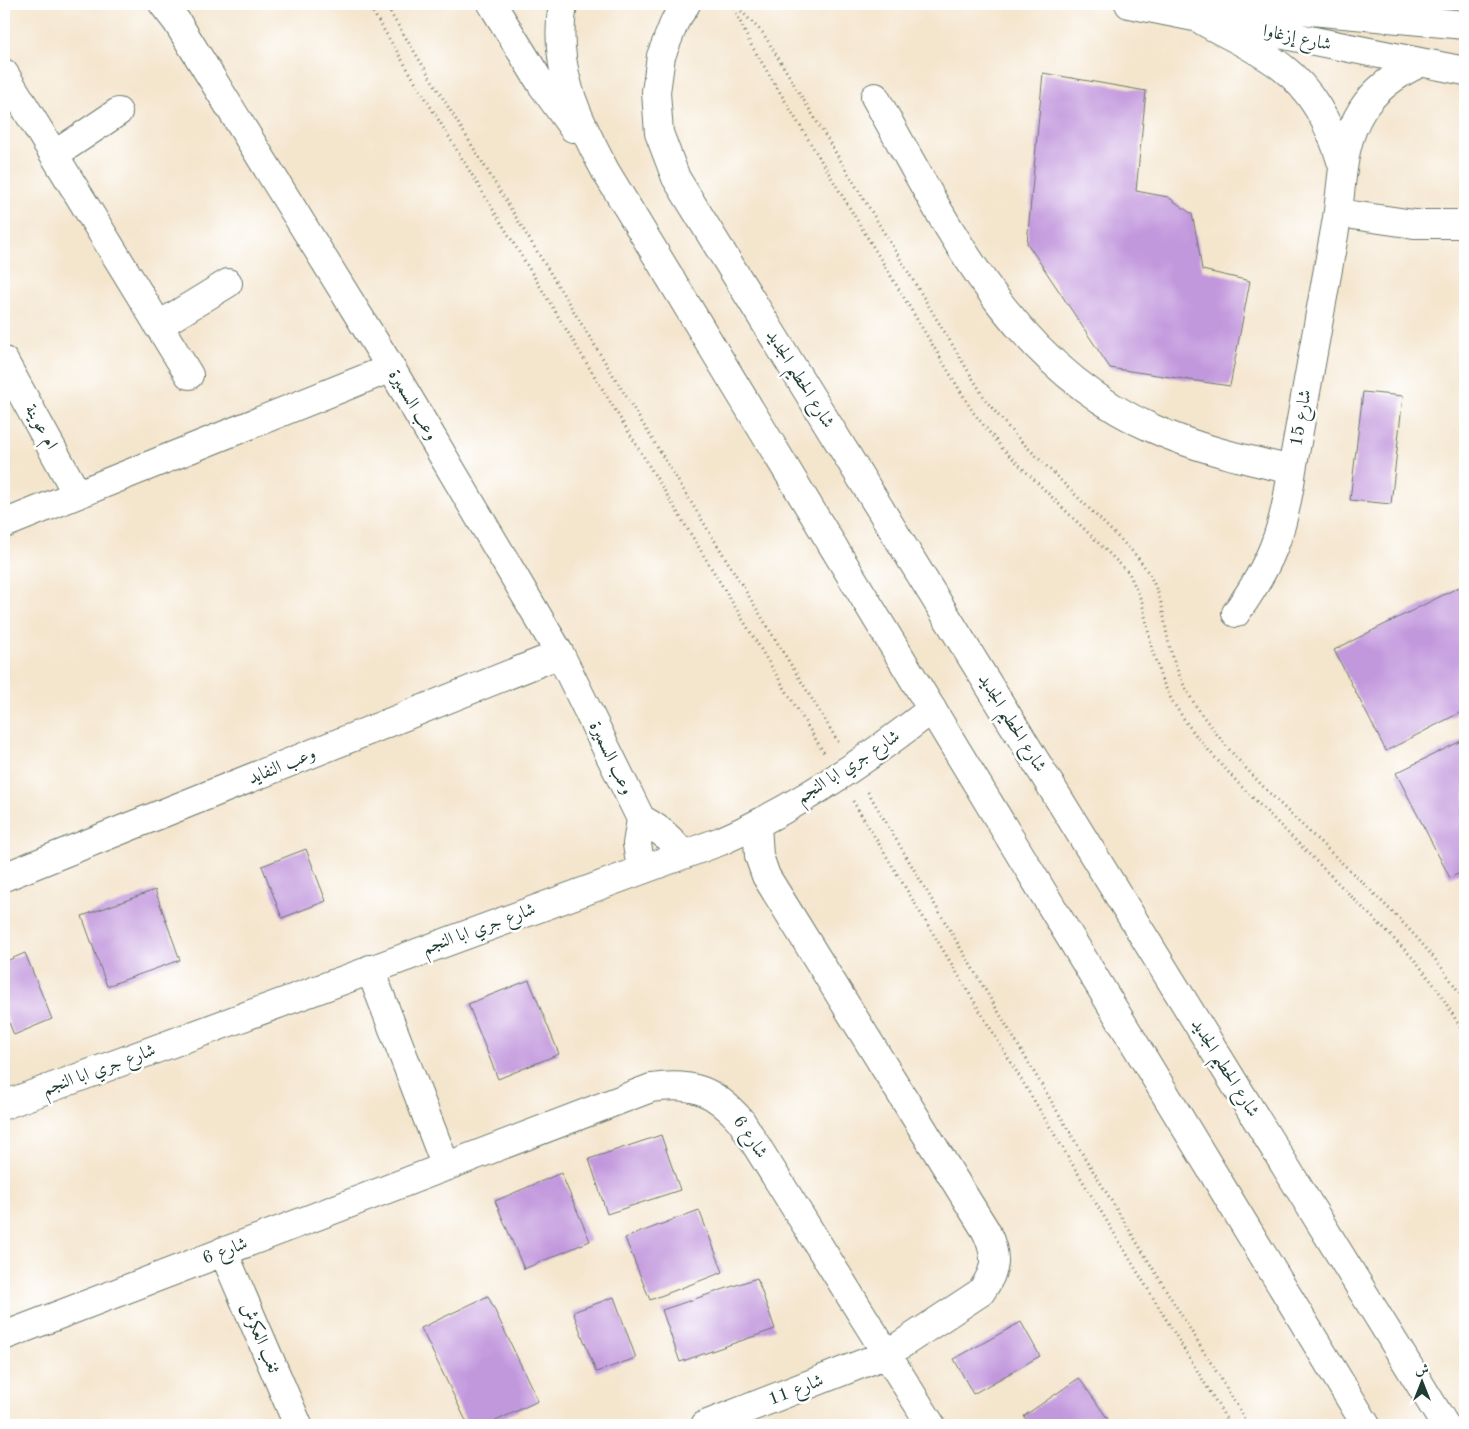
<svg xmlns="http://www.w3.org/2000/svg" width="1469" height="1429" viewBox="0 0 1469 1429" font-family="'Old Standard TT',Amiri,serif">
  <style>
    .building { fill: #c298dd }
    .lines { fill: none; stroke-linecap: round; stroke-linejoin: round }
    .minor-casing { stroke: #6a786a; stroke-width: 30 }
    .major-casing { stroke: #6a786a; stroke-width: 30 }
    .path { stroke: #6a786a; stroke-width: 3; stroke-dasharray: 1 4; stroke-linecap: butt }
    .minor { stroke: #fff; stroke-width: 28 }
    .major { stroke: #fff; stroke-width: 28 }
    .labels { text-anchor: middle; dominant-baseline: central; stroke-width: 5; stroke-linejoin: round; paint-order: stroke }
    .street-label { font-size: 18px; fill: #1f3d34; stroke: #fff }
  </style>
  <rect width="100%" height="100%" fill="#fff"/>
  <filter id="ink" filterUnits="userSpaceOnUse"><feTurbulence type="fractalNoise" baseFrequency=".02" numOctaves="2"/><feDisplacementMap in="SourceGraphic" scale="10" xChannelSelector="R" yChannelSelector="G"/><feConvolveMatrix kernelMatrix="1 2 1 2 8 2 1 2 1" color-interpolation-filters="sRGB"/></filter>
  <filter id="wash" filterUnits="userSpaceOnUse"><feTurbulence type="fractalNoise" baseFrequency=".0096" numOctaves="4" result="noise"/><feDisplacementMap in="SourceGraphic" scale="20" xChannelSelector="R" yChannelSelector="G"/><feGaussianBlur stdDeviation="1.12" result="paint"/><feColorMatrix in="noise" values="0 0 0 0 0 0 0 0 0 0 0 0 0 0 0 0 0 1.4 0 .05"/><feComposite in="paint" operator="in"/></filter>
  <g filter="url(#wash)">
    <rect width="100%" height="100%" fill="#f4e5cd"/>
    <g id="blocks">
      <path class="building" d="M1043,73L1146,91L1136,191L1168,197L1192,214L1198,244L1202,270L1250,281L1230,386L1110,368L1027,243Z
        M1363,392L1403,396L1391,504L1350,500Z
        M1465,584V673L1464,674L1465,679V710L1386,751L1334,650Z
        M1465,739V870L1450,878L1396,773Z
        M306,849L326,901L282,918L262,866Z
        M155,890L180,960L107,986L82,916Z
        M25,953L52,1019L14,1035L4,1010V962Z
        M529,980L559,1054L498,1079L468,1004Z
        M661,1135L680,1190L607,1214L589,1159Z
        M561,1173L590,1241L524,1269L495,1201Z
        M699,1210L723,1272L650,1300L625,1238Z
        M757,1278L775,1329L680,1362L662,1310Z
        M488,1296L538,1401L487,1425H468L421,1328Z
        M614,1297L636,1358L596,1372L573,1312Z
        M1021,1322L1040,1356L973,1394L954,1359Z
        M1079,1378L1112,1425H1030L1024,1416Z"/>
    </g>
  </g>
  <g filter="url(#ink)">
    <use href="#blocks" fill-opacity="0" stroke="#6a786a" stroke-width="1"/>
    <g class="lines">
      <defs>
        <path id="minor" d="M163,4L177,22L391,368L560,654L641,819C659,828 671,838 682,854
          M1203,21C1229,36 1259,49 1283,68C1314,92 1331,127 1342,164
          M4,73L189,375
          M875,97C947,225 1011,366 1154,429C1198,449 1245,459 1292,470
          M54,155L118,112
          M1338,213L1414,224H1465
          M158,326L228,283
          M4,361L77,494
          M4,524L391,368
          M1236,613C1271,564 1284,531 1292,470C1306,388 1321,306 1336,224C1343,185 1340,145 1362,110C1376,88 1396,74 1420,63
          M641,869L637,844L641,819
          M4,877L560,654
          M370,969L446,1167
          M4,1105L721,841C796,808 867,760 932,709
          M223,1251L298,1425
          M4,1336L651,1088C692,1082 714,1090 741,1121L931,1425
          M705,1425L887,1354L981,1292C997,1269 998,1257 986,1231L766,876L759,856L757,825"/>
        <path id="major" d="M492,4L542,85L573,128
          M563,4C552,67 577,118 606,172L1366,1425
          M686,4L675,21L661,56L656,92L659,133L676,178L1445,1425
          M1129,4L1465,71
          M1223,11L1300,10L1465,25"/>
      </defs>
      <use href="#minor" class="minor-casing"/>
      <use href="#major" class="major-casing"/>
      <path class="path" d="M368,4L824,753
        M385,4L839,743
        M732,4L750,43L973,412L1002,448L1129,573L1142,602L1152,649L1161,678L1172,701L1186,722L1201,742L1240,785L1414,959L1438,990L1465,1035
        M734,4L763,33L987,402L1015,435L1132,551C1144,564 1153,579 1159,596C1164,611 1165,628 1169,644C1175,669 1186,692 1200,712C1247,778 1310,831 1367,887C1405,924 1437,956 1465,1002
        M868,792L1082,1153L1249,1425
        M853,801L1230,1425"/>
      <use href="#minor" class="minor"/>
      <use href="#major" class="major"/>
    </g>
  </g>
  <g class="labels">
    <g class="street-label">
      <text transform="translate(1297 38) rotate(12)">شارع إزغاوا</text>
      <text transform="translate(800 379) rotate(58)">شارع الحطيم الجديد</text>
      <text transform="translate(413 405) rotate(59)">وعب السميرة</text>
      <text transform="translate(1301 418) rotate(-80)">شارع 15</text>
      <text transform="translate(41 427) rotate(61)">ام عوينة</text>
      <text transform="translate(1012 723) rotate(58)">شارع الحطيم الجديد</text>
      <text transform="translate(611 758) rotate(64)">وعب السميرة</text>
      <text transform="translate(282 766) rotate(-22)">وعب النفايد</text>
      <text transform="translate(848 767) rotate(-33)">شارع جري ابا النجم</text>
      <text transform="translate(479 929) rotate(-20)">شارع جري ابا النجم</text>
      <text transform="translate(1225 1068) rotate(58)">شارع الحطيم الجديد</text>
      <text transform="translate(99 1070) rotate(-20)">شارع جري ابا النجم</text>
      <text transform="translate(750 1137) rotate(56)">شارع 6</text>
      <text transform="translate(225 1251) rotate(-21)">شارع 6</text>
      <text transform="translate(260 1338) rotate(67)">ثغب العكرش</text>
      <text transform="translate(796 1390) rotate(-21)">شارع 11</text>
    </g>
  </g>
  <rect width="1469" height="1429" fill="none" stroke="#fff" stroke-width="20"/>
  <g transform="translate(1422 1382)" stroke="#ffffff" stroke-width="4" paint-order="stroke">
  <path d="M0-4L9 19L0 12L-9 19Z" fill="#1f3d34"/>
  <text y="-8" font-size="14" font-weight="bold" text-anchor="middle" fill="#1f3d34">ش</text>
  </g>
</svg>
